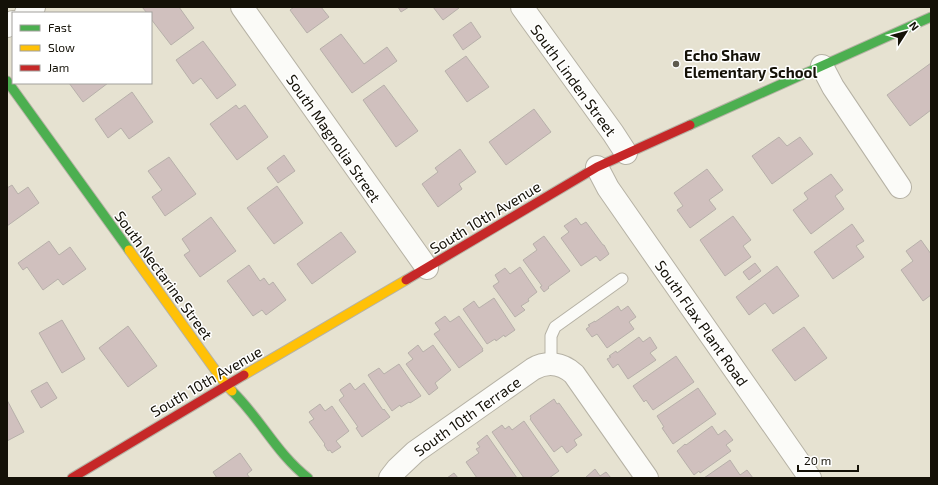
<svg xmlns="http://www.w3.org/2000/svg" width="938" height="485" viewBox="0 0 938 485" font-family="'Exo 2',sans-serif">
  <style>
    .building { fill: #d0c0be; stroke: #b7b0aa }
    .lines { fill: none; stroke-linecap: round; stroke-linejoin: round }
    .lane-casing { stroke: #b6b2a5; stroke-width: 13 }
    .street-casing { stroke: #b6b2a5; stroke-width: 24 }
    .fast-casing { stroke: #b6b2a5; stroke-width: 11 }
    .slow-casing { stroke: #b6b2a5; stroke-width: 11 }
    .jam-casing { stroke: #b6b2a5; stroke-width: 11 }
    .lane { stroke: #fbfbf8; stroke-width: 11 }
    .street { stroke: #fbfbf8; stroke-width: 22 }
    .fast { stroke: #4caf50; stroke-width: 9 }
    .slow { stroke: #ffc107; stroke-width: 9 }
    .jam { stroke: #c62828; stroke-width: 9 }
    .poi-dot { fill: #5e5a4e; stroke: #fff; stroke-width: 1.5 }
    .labels { text-anchor: middle; dominant-baseline: central; stroke-width: 3; stroke-linejoin: round; paint-order: stroke }
    .poi-label { font-size: 15px; font-weight: bold; fill: #141107; stroke: #fff; text-anchor: start }
    .street-label { font-size: 15px; fill: #141107; stroke: #fff }
  </style>
  <rect width="100%" height="100%" fill="#e6e2d1"/>
  <path class="building" d="M142,7H179L194,28L171,45L151,19V13H147Z
    M294,7H321L329,17L307,33L290,10Z
    M398,7H409L401,12Z
    M433,7H458L459,8L443,20Z
    M471,22L481,37L463,50L453,35Z
    M341,34L364,64L387,47L397,61L352,93L320,49Z
    M203,41L236,85L217,99L201,78L193,84L176,60Z
    M466,56L489,87L467,102L445,71Z
    M931,63V110L910,126L887,95Z
    M69,83H108L83,102Z
    M384,85L418,131L396,147L363,100Z
    M132,92L153,122L129,139L121,128L108,138L95,119Z
    M236,105L239,109L245,105L268,137L237,160L210,124Z
    M534,109L551,132L506,165L489,142Z
    M779,137L787,146L800,137L813,154L772,184L752,156Z
    M460,149L476,172L459,184L462,189L438,207L422,184L438,172L435,168Z
    M284,155L295,171L278,183L267,168Z
    M169,157L196,194L165,216L152,197L162,190L148,171Z
    M707,169L723,190L709,200L716,209L690,228L677,210L683,206L674,193Z
    M831,174L843,190L835,196L844,209L811,234L793,210L808,199L804,193Z
    M12,185L18,194L28,187L39,203L7,226V188Z
    M277,186L303,223L274,244L247,208Z
    M733,216L751,240L743,246L751,257L725,276L700,240Z
    M211,217L236,251L200,277L184,255L190,251L182,239Z
    M576,218L581,225L586,222L603,245H604L609,254L600,261L596,256L581,266L561,238L569,232L564,226Z
    M852,224L864,241L856,246L864,257L833,279L814,252Z
    M341,232L356,252L312,284L297,264Z
    M544,236L570,271L548,287L549,288L544,292L540,287L542,286L523,260L537,250L533,244Z
    M921,240L931,254V295L923,301L901,270L913,261L906,251Z
    M49,241L59,255L70,247L86,269L63,285L58,279L43,290L27,267L23,270L18,263Z
    M755,263L761,271L749,280L743,272Z
    M249,265L260,281L264,278L269,285L273,282L286,300L266,315L262,310L253,316L227,281Z
    M777,266L799,296L773,314L765,303L749,315L736,297Z
    M520,267L537,292L528,299L529,301L521,306L525,310L515,317L493,286L499,282L495,275L505,268L510,274Z
    M494,298L515,330L505,337L504,335L496,341L495,339L487,344L463,309L474,301L479,308Z
    M618,306L621,311L628,306L636,317L629,322L634,329L607,348L597,334L592,337L586,329L590,326L588,325L595,321V322Z
    M445,316L450,322L459,316L483,349H482L483,351L459,368L434,334L440,330L435,323Z
    M62,320L85,359L62,373L39,333Z
    M128,326L157,366L128,387L99,348Z
    M804,327L827,358L795,381L772,350Z
    M639,337L643,342L650,337L657,348L650,353L656,360L628,379L618,364L613,368L607,359L611,357L609,356L616,351L617,353Z
    M418,345L423,352L433,345L451,370L435,383L438,388L429,395L406,364L413,359L408,353Z
    M676,356L694,382L653,410L646,400L644,402L633,386Z
    M399,364L421,396L410,403L409,402L401,407L400,405L392,411L368,375L379,368L384,374Z
    M47,382L57,398L41,408L31,391Z
    M350,383L355,390L364,383L383,410L384,409L390,417L362,437L356,428L358,427L339,400L344,396L340,390Z
    M698,388L716,414L673,444L662,428L664,427L657,416Z
    M554,399L557,404L559,403L582,435L574,440L577,445L567,453L562,446L554,452L530,419L531,418L530,416Z
    M7,400L24,432L7,441Z
    M320,404L325,411L332,406L349,431L336,441L341,447L332,453L330,450L328,451L324,445L325,444L309,422L314,419L309,412Z
    M524,421L559,471L549,478H524L492,432L502,425L505,429L509,426L512,430Z
    M712,426L718,435L725,430L733,440L726,445L731,451L700,473L699,471L694,475L677,451L685,444L686,445Z
    M487,435L517,478H477L466,462L479,453L476,449L480,447L477,443Z
    M240,453L252,470L247,474L250,478H217L213,472Z
    M730,460L740,475L747,470L753,478H704Z
    M595,469L600,476L606,472L611,478H585Z
    M454,473L458,478H447Z"/>
  <g class="lines">
    <defs>
      <path id="lane" d="M551,364V336L555,327L622,279"/>
      <path id="street" d="M242,7L427,268
        M522,7L613,133L626,153
        M26,13L34,7
        M7,26L13,22
        M822,66L833,87L900,187
        M597,167L608,188L810,478
        M390,478L397,469L415,452L533,369C547,361 562,363 574,374L647,478"/>
      <path id="fast" d="M7,81L129,250
        M690,125L931,17
        M232,391C261,419 276,453 308,478"/>
      <path id="slow" d="M129,250L226,385L232,391
        M244,375L406,280"/>
      <path id="jam" d="M406,280L597,167L690,125
        M72,478L244,375"/>
    </defs>
    <use href="#lane" class="lane-casing"/>
    <use href="#street" class="street-casing"/>
    <use href="#fast" class="fast-casing"/>
    <use href="#slow" class="slow-casing"/>
    <use href="#jam" class="jam-casing"/>
    <use href="#lane" class="lane"/>
    <use href="#street" class="street"/>
    <use href="#fast" class="fast"/>
    <use href="#slow" class="slow"/>
    <use href="#jam" class="jam"/>
  </g>
  <circle class="poi-dot" cx="676" cy="64" r="4"/>
  <g class="labels">
    <g class="poi-label">
      <text x="684" y="55">Echo Shaw<tspan x="684" dy="17">Elementary School</tspan></text>
    </g>
    <g class="street-label">
      <text transform="translate(574 80) rotate(54)">South Linden Street</text>
      <text transform="translate(334 138) rotate(55)">South Magnolia Street</text>
      <text transform="translate(485 217) rotate(-31)">South 10th Avenue</text>
      <text transform="translate(164 275) rotate(54)">South Nectarine Street</text>
      <text transform="translate(702 323) rotate(55)">South Flax Plant Road</text>
      <text transform="translate(206 381) rotate(-30)">South 10th Avenue</text>
      <text transform="translate(467 416) rotate(-35)">South 10th Terrace</text>
    </g>
  </g>
  <rect width="938" height="485" fill="none" stroke="#141107" stroke-width="16"/>
  <rect x="12" y="12" width="140" height="72" fill="#ffffff" stroke="#a1a09c"/>
  <rect x="20" y="25" width="20" height="6" fill="#4caf50" stroke="#a1a09c"/>
  <text x="48" y="32" font-size="12" fill="#141107">Fast</text>
  <rect x="20" y="45" width="20" height="6" fill="#ffc107" stroke="#a1a09c"/>
  <text x="48" y="52" font-size="12" fill="#141107">Slow</text>
  <rect x="20" y="65" width="20" height="6" fill="#c62828" stroke="#a1a09c"/>
  <text x="48" y="72" font-size="12" fill="#141107">Jam</text>
  <g transform="translate(906 32) rotate(54)" stroke="#ffffff" stroke-width="3" paint-order="stroke">
  <path d="M0-3L7 15L0 10L-7 15Z" fill="#141107"/>
  <text y="-6" font-size="11" font-weight="bold" text-anchor="middle" fill="#141107">N</text>
  </g>
  <path d="M798 465v6h60v-6" fill="none" stroke="#141107" stroke-width="2"/>
  <text x="804" y="465" font-size="12" fill="#141107" stroke="#ffffff" stroke-width="3" paint-order="stroke">20 m</text>
</svg>
